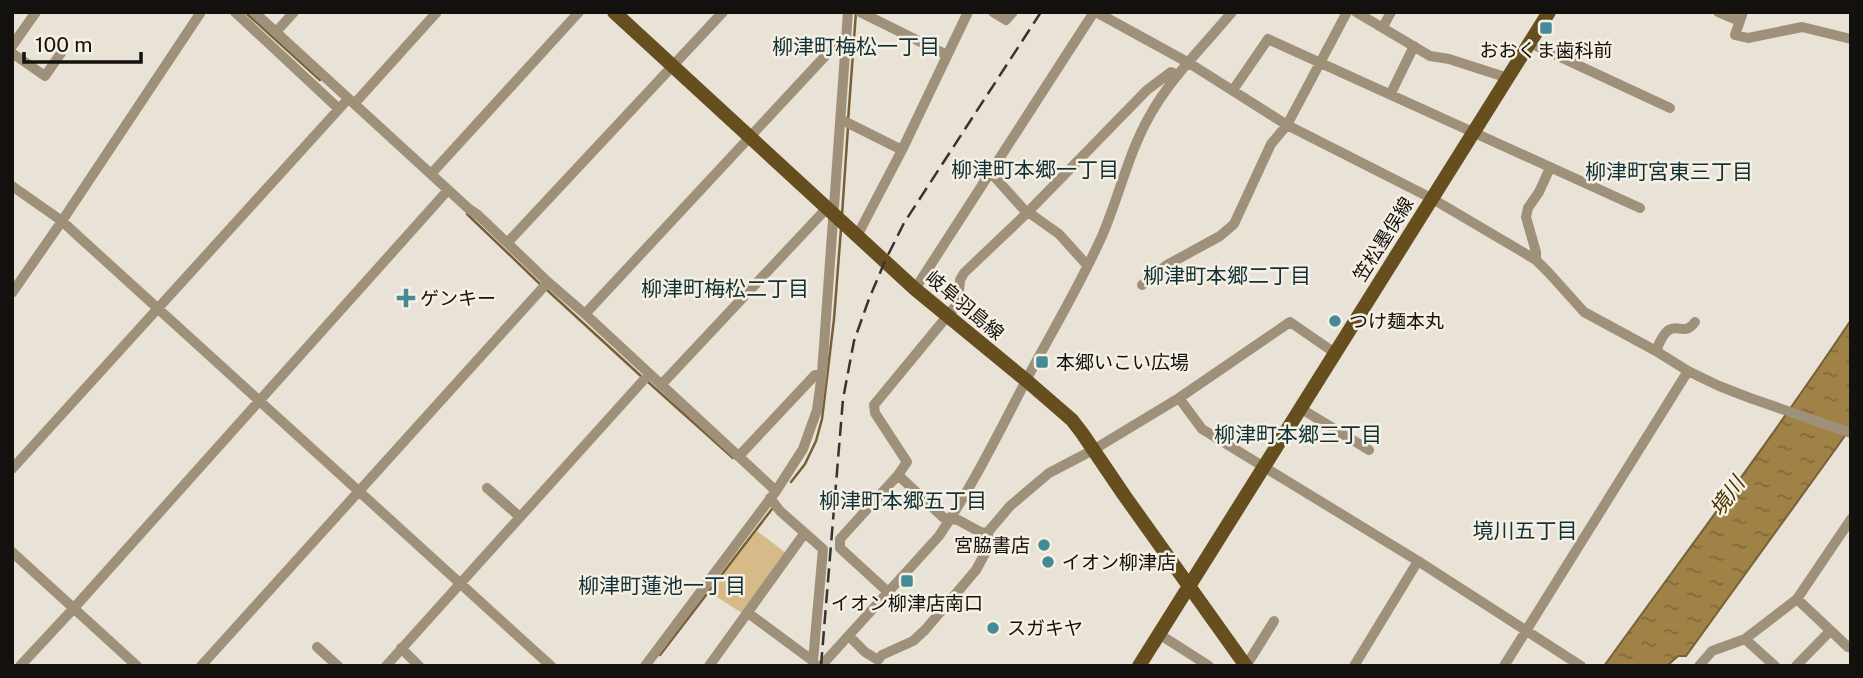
<svg xmlns="http://www.w3.org/2000/svg" width="1863" height="678" viewBox="0 0 1863 678" font-family="'Public Sans','Noto Sans JP',sans-serif">
  <style>
    .green { fill: #d6bb88 }
    .water { fill: url(#water-ripples); stroke: #766036; stroke-width: 2 }
    .lines { fill: none; stroke-linecap: round; stroke-linejoin: round }
    .stream { stroke: #766036; stroke-width: 2.5 }
    .minor { stroke: #9f9179; stroke-width: 10 }
    .major { stroke: #664e1e; stroke-width: 14 }
    .rail { stroke: #37342f; stroke-width: 2.5; stroke-dasharray: 14 7; stroke-linecap: butt }
    .poi-dot { fill: #458a96; stroke: #f6efe3; stroke-width: 2.5 }
    .labels { text-anchor: middle; dominant-baseline: central; stroke-width: 5; stroke-linejoin: round; paint-order: stroke }
    .poi-label { font-size: 19px; fill: #13110d; stroke: #f6efe3; text-anchor: start }
    .street-label { font-size: 19px; fill: #13110d; stroke: #f6efe3 }
    .neighbourhood-label { font-size: 21px; fill: #103237; stroke: #f6efe3 }
    .water-label { font-size: 21px; font-style: italic; fill: #442f00; stroke: #f6efe3 }
  </style>
  <defs>
    <pattern id="water-ripples" width="26" height="14" patternUnits="userSpaceOnUse" patternTransform="scale(1.75)"><rect width="26" height="14" fill="#a08247"/><path d="M2 4q2-2 4 0t4 0M15 11q2-2 4 0t4 0" fill="none" stroke="#81693a"/></pattern>
  </defs>
  <rect width="100%" height="100%" fill="#e9e2d6"/>
  <path class="green" d="M757,531L786,553L742,613L709,592Z"/>
  <path class="water" d="M1851,320V427L1837,447L1686,656H1678L1667,666H1604C1687,551 1772,438 1851,320Z"/>
  <g class="lines">
    <path class="stream" d="M245,12L320,80
      M848,121L856,12
      M467,214L541,285
      M842,215L848,127
      M546,289L642,377
      M647,381L733,458
      M791,482L805,464L816,441L822,419L834,319L841,229
      M660,655L772,509"/>
    <path class="minor" d="M235,12L339,109
      M254,12L469,209L478,215L548,282L585,314L776,491
      M860,12L947,55
      M993,12L1006,20L1013,12
      M1096,12L1189,63L1287,125L1431,198L1521,251L1536,260L1549,273L1584,312L1656,351L1688,371L1719,386L1750,398L1851,433
      M1356,12L1430,56L1449,59L1508,78
      M1718,12L1739,21
      M1743,12L1735,35L1748,38L1802,27L1851,39
      M1383,27L1391,12
      M276,32L294,12
      M1530,43L1670,108
      M12,46L36,12
      M12,53L45,76L61,53
      M1233,90L1268,39L1640,208
      M1391,93L1414,46
      M355,103L437,12
      M840,121H844L902,150
      M991,173L1027,213
      M431,174L579,12
      M12,186L62,221L77,235L551,666
      M1028,212L1059,234L1087,265
      M857,236L902,150L968,12
      M508,242L723,12
      M1536,260V252L1526,217L1528,208L1539,192L1550,168
      M1142,285L1167,265L1220,236L1234,224L1271,144L1287,125L1347,12
      M915,289L1094,12
      M12,293L62,221L201,12
      M585,314L841,39L846,37
      M1656,351C1672,309 1681,342 1695,322
      M661,385L827,208
      M1179,398L1202,429L1418,561L1581,666
      M1300,408L1369,450
      M739,456L815,375L822,373
      M12,469L348,99
      M898,475L944,518L958,520L982,533L988,532
      M487,488L520,517
      M770,498L780,511L823,549L813,661L814,666
      M12,552L137,666
      M888,592L840,548V539L898,475L907,462L875,413L874,405L958,303L960,280L964,273L1027,213L1147,90L1171,72L1178,75
      M1797,599L1848,647L1851,648
      M748,613L813,661
      M1159,634L1209,666
      M849,636L865,652L878,660L882,655L913,641L925,630L976,570L989,546L988,532L1010,506L1049,473L1093,450L1179,398L1290,322L1335,353
      M1745,639L1775,666
      M317,647L338,666
      M401,648L419,666
      M20,666L74,608L448,190
      M201,666L548,282
      M386,666L649,374
      M645,666L776,491L803,449L817,410L822,373L848,12
      M709,666L804,534
      M821,666L939,536C974,484 1001,428 1030,373C1054,328 1081,283 1102,236C1119,197 1128,154 1149,117C1170,78 1204,46 1232,12
      M1246,666L1274,621
      M1354,666L1418,561
      M1504,666L1688,371
      M1699,666L1712,651L1745,639L1797,599L1851,519
      M1796,666L1830,631"/>
    <path class="major" d="M614,12L915,289L1027,381L1072,420L1082,433L1124,495L1246,666
      M1139,666L1549,12"/>
    <path class="rail" d="M821,666L843,399L854,341L869,299L885,261L904,223L1041,12"/>
  </g>
  <g class="poi-dot">
    <rect x="1539" y="21" width="14" height="14" rx="3.5"/>
    <path d="M402.5 287.5h7v7h7v7h-7v7h-7v-7h-7v-7h7z"/>
    <circle cx="1335" cy="321" r="7"/>
    <rect x="1035" y="355" width="14" height="14" rx="3.5"/>
    <circle cx="1044" cy="545" r="7"/>
    <circle cx="1048" cy="562" r="7"/>
    <rect x="900" y="574" width="14" height="14" rx="3.5"/>
    <circle cx="993" cy="628" r="7"/>
  </g>
  <g class="labels">
    <g class="poi-label">
      <text x="1546" y="50" text-anchor="middle">おおくま歯科前</text>
      <text x="420" y="298">ゲンキー</text>
      <text x="1349" y="321">つけ麺本丸</text>
      <text x="1056" y="362">本郷いこい広場</text>
      <text x="1030" y="545" text-anchor="end">宮脇書店</text>
      <text x="1062" y="562">イオン柳津店</text>
      <text x="907" y="603" text-anchor="middle">イオン柳津店南口</text>
      <text x="1007" y="628">スガキヤ</text>
    </g>
    <g class="street-label">
      <text transform="translate(1383 239) rotate(-58)">笠松墨俣線</text>
      <text transform="translate(965 305) rotate(40)">岐阜羽島線</text>
    </g>
    <g class="neighbourhood-label">
      <text x="856" y="46">柳津町梅松一丁目</text>
      <text x="1035" y="169">柳津町本郷一丁目</text>
      <text x="1669" y="171">柳津町宮東三丁目</text>
      <text x="1227" y="275">柳津町本郷二丁目</text>
      <text x="725" y="288">柳津町梅松二丁目</text>
      <text x="1298" y="434">柳津町本郷三丁目</text>
      <text x="903" y="500">柳津町本郷五丁目</text>
      <text x="1525" y="530">境川五丁目</text>
      <text x="662" y="585">柳津町蓮池一丁目</text>
    </g>
    <g class="water-label">
      <text transform="translate(1727 496) rotate(-54)">境川</text>
    </g>
  </g>
  <rect width="1863" height="678" fill="none" stroke="#13110d" stroke-width="28"/>
  <path d="M24 52v10h117v-10" fill="none" stroke="#13110d" stroke-width="3.5"/>
  <text x="35" y="52" font-size="21" fill="#13110d" stroke="#f6efe3" stroke-width="5" paint-order="stroke">100 m</text>
</svg>
